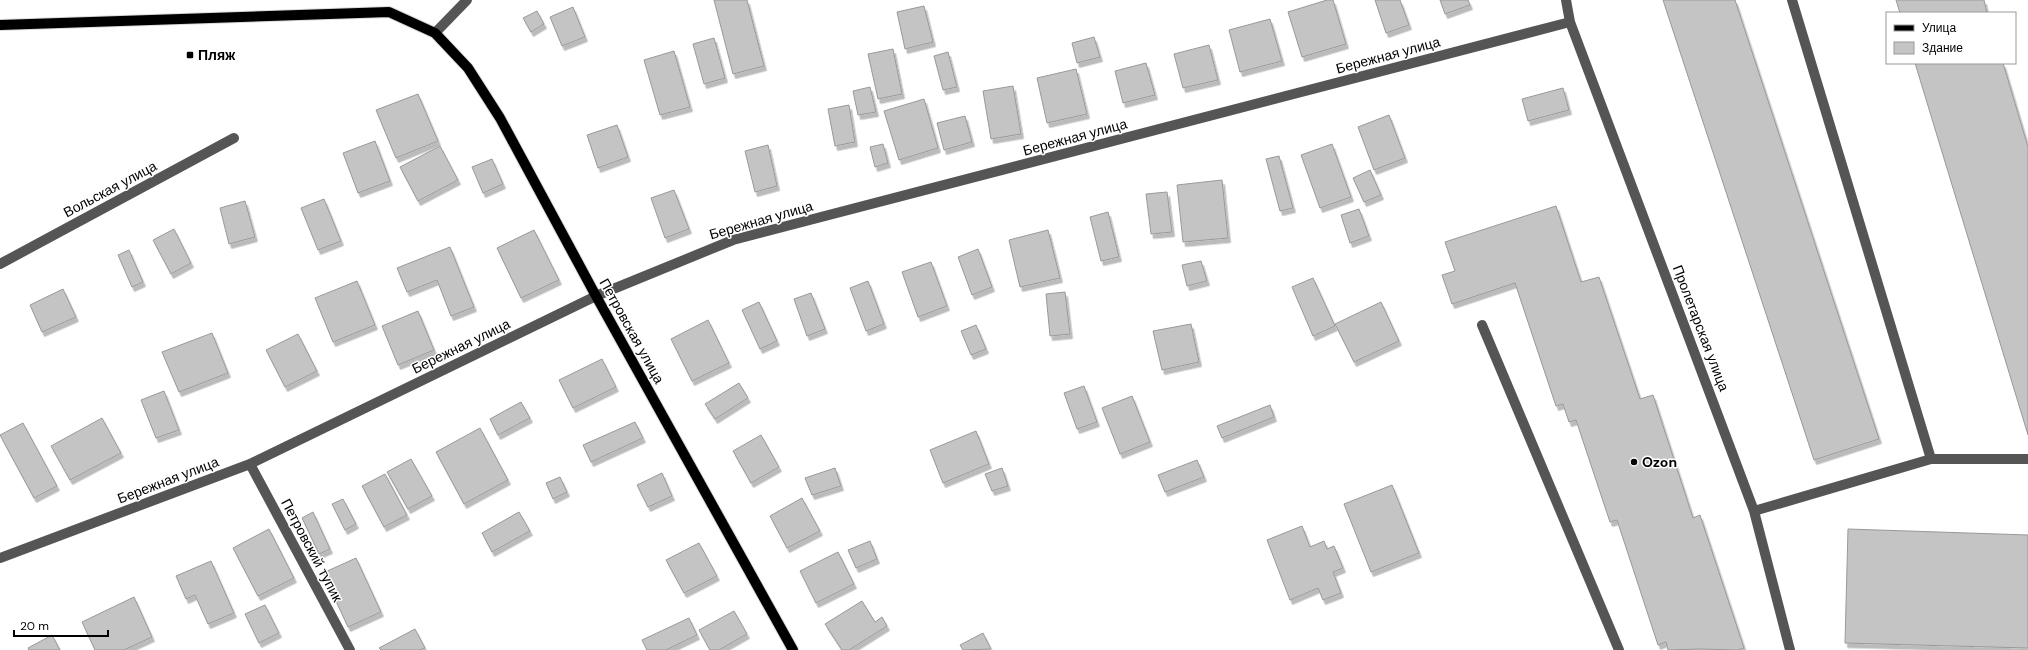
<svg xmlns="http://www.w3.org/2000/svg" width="2028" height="650" viewBox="0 0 2028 650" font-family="'DM Sans',sans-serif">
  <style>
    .building { fill: #c4c4c4; stroke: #999; filter: url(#shadow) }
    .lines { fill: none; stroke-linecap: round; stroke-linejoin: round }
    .major-casing { stroke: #dbdbdb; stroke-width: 12 }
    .minor { stroke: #555; stroke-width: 10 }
    .major { stroke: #000; stroke-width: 10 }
    .poi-dot { fill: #000; stroke: #fff; stroke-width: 1.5 }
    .labels { text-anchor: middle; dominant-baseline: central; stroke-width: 3; stroke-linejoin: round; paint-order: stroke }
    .poi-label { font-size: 14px; font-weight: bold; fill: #000; stroke: #fff; text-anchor: start }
    .street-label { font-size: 14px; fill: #000; stroke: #fff }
  </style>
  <defs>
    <filter id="shadow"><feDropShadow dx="2.5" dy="4.5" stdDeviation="0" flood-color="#0004"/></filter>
  </defs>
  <rect width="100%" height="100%" fill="#fff"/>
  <path class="building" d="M714,0H747L764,66L733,74Z
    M1327,0H1333L1346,44L1302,57L1288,12Z
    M1375,0H1400L1409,25L1386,33Z
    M1440,0H1468L1470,5L1445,14Z
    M1663,0H1735L1879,439L1814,460Z
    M1896,0H1984L1987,13H1900Z
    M924,6L933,42L905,49L897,12Z
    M573,7L585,37L562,46L550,17Z
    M537,11L544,24L531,32L523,18Z
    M1270,19L1282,61L1240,72L1229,30Z
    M1094,37L1100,57L1077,63L1072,43Z
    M714,38L725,78L704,84L693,44Z
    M1209,45L1218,80L1183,88L1174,54Z
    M893,49L902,94L878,99L868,54Z
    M674,51L690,107L660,115L644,60Z
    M948,52L957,87L943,90L934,56Z
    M1146,63L1155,95L1123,103L1115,71Z
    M1915,63H2003L2028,147V435Z
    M1076,69L1087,114L1047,123L1037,78Z
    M1013,86L1021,134L991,139L983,91Z
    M870,87L876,112L858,115L853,91Z
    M1563,88L1569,110L1528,121L1522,99Z
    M418,94L438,141L396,158L376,110Z
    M924,99L938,148L899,160L884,111Z
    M849,105L855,142L835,146L828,109Z
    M1389,115L1405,158L1374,170L1358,127Z
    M965,116L972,142L944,150L937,123Z
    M617,125L628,157L598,168L587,135Z
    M375,141L390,181L358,193L343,153Z
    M883,144L888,163L875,167L870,147Z
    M1332,144L1351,197L1320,208L1301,155Z
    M768,145L777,186L755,192L745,151Z
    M440,146L458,180L418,201L400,167Z
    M1279,156L1293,208L1280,211L1266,159Z
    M492,159L503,184L483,193L472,167Z
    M1370,170L1381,195L1364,202L1353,178Z
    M1222,180L1228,238L1183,242L1177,185Z
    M674,190L689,229L665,238L651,198Z
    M1167,192L1172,232L1151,234L1146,194Z
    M324,199L341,241L318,250L301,208Z
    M245,201L255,237L229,244L220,208Z
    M1556,206L1581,282L1599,277L1640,399L1653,395L1693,518L1700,515L1744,648L1738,650L1700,649L1668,650L1666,642L1658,645L1617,520L1610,522L1576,420L1569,422L1563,404L1556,406L1515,283L1452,304L1442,275L1455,271L1445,242Z
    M1359,209L1369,236L1350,243L1341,215Z
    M1108,212L1119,257L1101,261L1090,217Z
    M174,229L191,263L171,274L153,240Z
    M534,230L559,280L521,298L497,248Z
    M1048,230L1060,278L1020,287L1009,240Z
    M450,247L474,307L451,316L437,280L407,292L397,268Z
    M978,249L992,287L972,295L958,257Z
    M129,250L143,282L132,287L118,255Z
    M1201,261L1207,281L1187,286L1182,265Z
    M931,262L947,306L918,317L902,272Z
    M1313,278L1335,326L1313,336L1292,287Z
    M357,281L375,325L333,342L315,298Z
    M868,281L884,324L866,331L850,288Z
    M63,289L76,317L42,332L30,305Z
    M1065,292L1070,334L1050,336L1046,294Z
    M811,293L825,329L807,336L794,299Z
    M759,302L777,341L760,349L742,310Z
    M1381,302L1399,341L1354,362L1335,324Z
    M418,311L434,350L398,365L382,326Z
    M708,320L729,363L692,381L671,339Z
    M1191,324L1199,362L1162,370L1153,331Z
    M976,325L986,349L971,355L961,331Z
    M212,333L228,373L179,392L162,352Z
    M298,334L317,371L285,387L266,350Z
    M602,359L616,387L573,408L559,380Z
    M739,383L748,398L715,419L705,404Z
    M1084,386L1097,422L1077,429L1064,393Z
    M164,391L179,430L156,438L141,400Z
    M1132,396L1150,442L1120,454L1102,408Z
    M521,402L530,418L498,435L490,419Z
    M1270,405L1274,417L1222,438L1217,426Z
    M102,418L121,453L70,480L51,446Z
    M635,422L643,438L591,462L583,445Z
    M23,423L57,486L34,498L0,435Z
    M480,428L508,480L464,504L436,452Z
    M976,431L989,464L943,483L930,450Z
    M761,435L779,467L751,483L733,451Z
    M411,459L432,496L408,509L387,472Z
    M1197,460L1204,477L1165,492L1158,475Z
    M835,468L841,486L812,495L805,478Z
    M1002,468L1008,486L992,491L985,474Z
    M662,473L672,496L648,507L637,485Z
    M385,474L407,515L384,527L362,486Z
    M560,477L567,492L553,499L546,483Z
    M1392,485L1419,553L1371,572L1344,504Z
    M802,498L820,531L787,548L770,516Z
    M343,499L356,524L345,530L332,504Z
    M313,512L330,549L319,554L302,518Z
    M519,512L530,531L492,552L482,533Z
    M1302,526L1310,547L1324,541L1327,549L1334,546L1343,568L1333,572L1341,593L1323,600L1318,588L1290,600L1267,540Z
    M269,529L294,578L258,596L233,548Z
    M1848,529L2028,535V648L1845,643Z
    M870,541L877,559L856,568L848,550Z
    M699,543L717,576L684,593L666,560Z
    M838,552L854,584L816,603L800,571Z
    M356,558L381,612L348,627L323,573Z
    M211,561L234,613L208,624L195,595L186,599L176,576Z
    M134,597L152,637L124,650H95L82,622Z
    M862,601L875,622L882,617L887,626L849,650H842L825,624Z
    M265,605L279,633L259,643L245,614Z
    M734,611L747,634L719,650H710L699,630Z
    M689,618L697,635L666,650H647L642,640Z
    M415,629L425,648L420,650H381L379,648Z
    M983,633L991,649L963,650L960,645Z
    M52,635L60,650H29L28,648Z"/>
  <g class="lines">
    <defs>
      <path id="major" d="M0,25L389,12L435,33L468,68L500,118L596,296L793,650"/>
    </defs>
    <use href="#major" class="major-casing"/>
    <path class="minor" d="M1566,0L1570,22L1754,511L1790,650
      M1792,0L1931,459
      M435,33L467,0
      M0,264L234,138
      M1482,325L1619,650
      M250,464L350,650
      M1754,511L1931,459H2028
      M0,558L250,464L596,296L733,240L1570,22"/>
    <use href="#major" class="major"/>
  </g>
  <g class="poi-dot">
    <rect x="186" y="51" width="8" height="8" rx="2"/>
    <circle cx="1634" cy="462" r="4"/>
  </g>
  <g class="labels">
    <g class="poi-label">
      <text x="198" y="55">Пляж</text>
      <text x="1642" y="462">Ozon</text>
    </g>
    <g class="street-label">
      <text transform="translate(1388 55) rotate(-15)">Бережная улица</text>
      <text transform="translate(1075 137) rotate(-15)">Бережная улица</text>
      <text transform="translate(110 189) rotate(-28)">Вольская улица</text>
      <text transform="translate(761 220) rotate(-16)">Бережная улица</text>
      <text transform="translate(1701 328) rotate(69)">Пролетарская улица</text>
      <text transform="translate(632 331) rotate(61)">Петровская улица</text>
      <text transform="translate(461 346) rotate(-26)">Бережная улица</text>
      <text transform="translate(168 480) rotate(-21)">Бережная улица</text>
      <text transform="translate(312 550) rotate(62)">Петровский тупик</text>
    </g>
  </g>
  <rect x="1886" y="12" width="130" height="52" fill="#ffffff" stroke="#999999"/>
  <rect x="1894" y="25" width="20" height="6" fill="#000000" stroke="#999999"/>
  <text x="1922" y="32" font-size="12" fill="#000000">Улица</text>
  <rect x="1894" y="42" width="20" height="12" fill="#c4c4c4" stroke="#999999"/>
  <text x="1922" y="52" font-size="12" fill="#000000">Здание</text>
  <path d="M14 630v6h94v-6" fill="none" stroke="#000000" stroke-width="2"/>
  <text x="20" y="630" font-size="12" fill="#000000" stroke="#ffffff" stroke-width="3" paint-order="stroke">20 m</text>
</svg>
